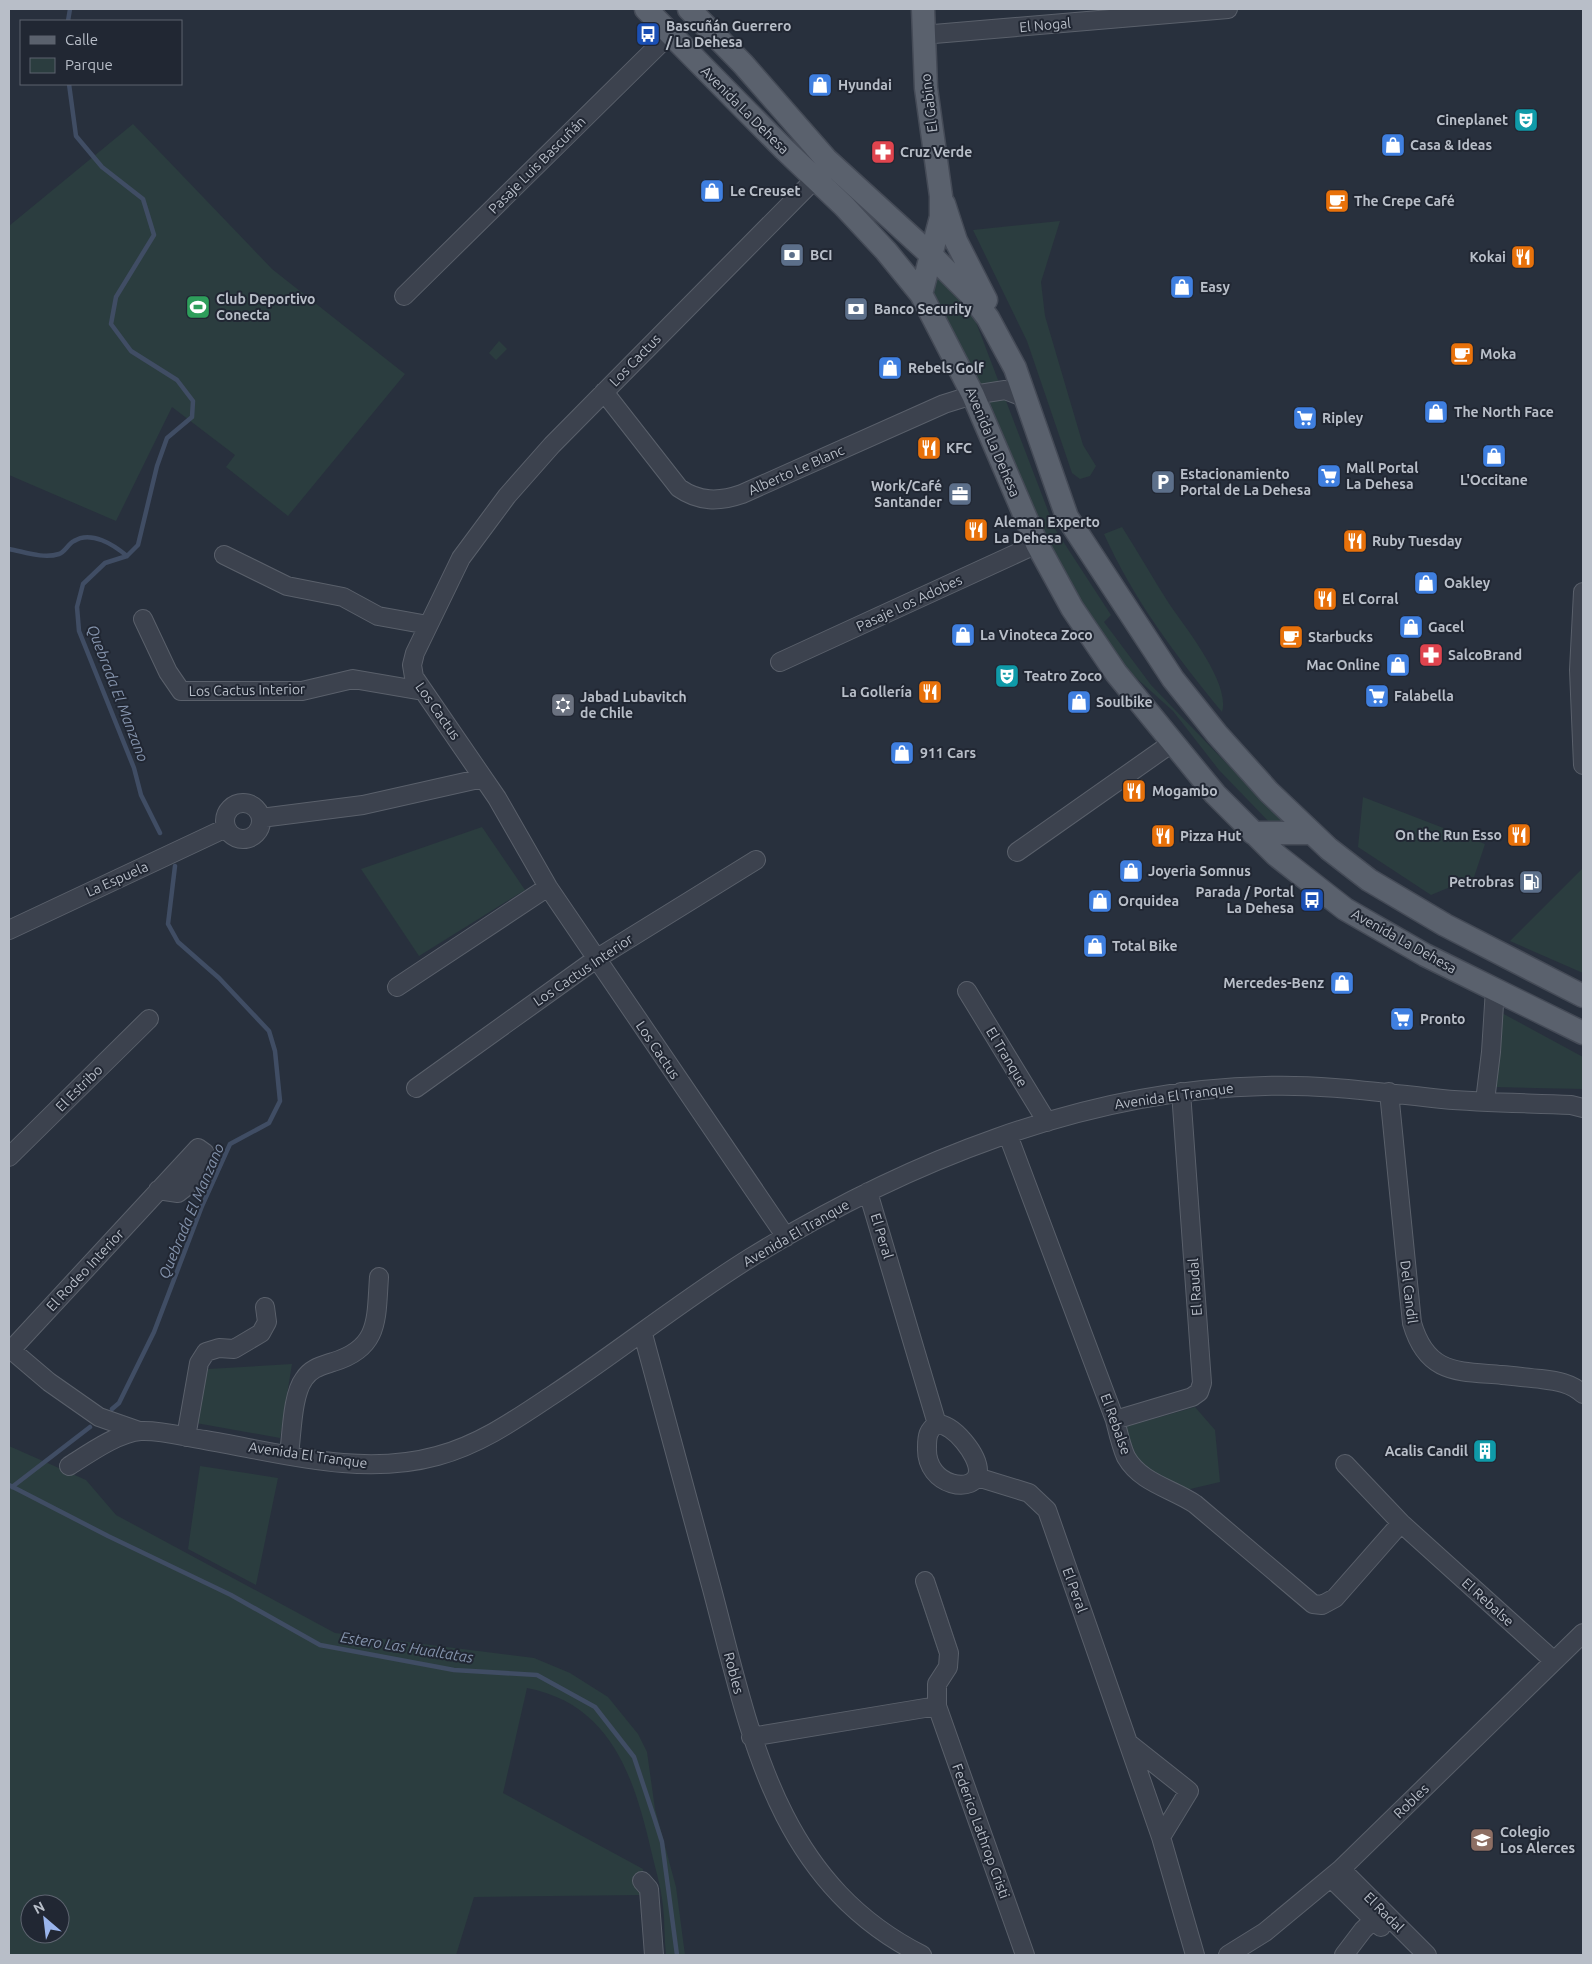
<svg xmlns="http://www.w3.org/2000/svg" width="1592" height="1964" viewBox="0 0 1592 1964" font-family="Ubuntu,sans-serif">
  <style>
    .green { fill: #2b3d3f; fill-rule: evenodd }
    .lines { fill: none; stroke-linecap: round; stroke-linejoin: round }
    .stream { stroke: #404d64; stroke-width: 4.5 }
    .minor-casing { stroke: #5a606b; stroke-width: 20 }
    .major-casing { stroke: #454b57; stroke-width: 25 }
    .minor { stroke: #3c424e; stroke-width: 18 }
    .major { stroke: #5a616d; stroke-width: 22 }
    .labels { text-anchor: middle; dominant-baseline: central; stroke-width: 4; stroke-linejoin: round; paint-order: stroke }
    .street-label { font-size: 14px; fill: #b8bec8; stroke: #212733 }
    .poi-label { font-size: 14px; font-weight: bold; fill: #b8bec8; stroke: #212733; text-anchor: start }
    .water-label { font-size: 15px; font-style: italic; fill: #8493ac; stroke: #212733 }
  </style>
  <rect width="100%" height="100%" fill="#28303d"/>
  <path class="green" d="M133,124L272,269L405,374L288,516L226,467L235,455L172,407L116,521L9,475V226Z
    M1060,221L1041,282L1045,316L1083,445L1096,466L1090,476L1080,479L1072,473L1027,341L973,230Z
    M930,267L969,304L1055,529L1111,615L1104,622L1151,685L1285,824L1272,825L1219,770L1173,711L1123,666L1076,597L1043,532L988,398L927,293Z
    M499,341L507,349L496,360L489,353Z
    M1122,527C1138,552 1152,577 1168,602C1184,626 1231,683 1222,712C1177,657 1133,599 1104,534Z
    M1363,797L1485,844L1474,877L1431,895L1358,847Z
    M482,827L525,890L419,956L361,869Z
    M1583,868V973L1510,941Z
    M1500,1012L1583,1057V1089L1495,1087Z
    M292,1364L280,1438L196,1423L208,1369Z
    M1195,1407L1215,1430L1220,1482L1186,1490L1148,1472L1134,1458L1125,1427Z
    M9,1446L86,1480L116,1515L335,1633L534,1658L570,1673L608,1697L638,1734L647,1752L655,1809L676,1887L685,1955H666C664,1939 665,1922 663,1906C661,1886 655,1868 651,1850C634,1777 611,1704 527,1688L503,1793L643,1869L641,1895L474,1897L456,1955H9ZM30,1904H60V1934H30Z
    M200,1466L278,1478L256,1585L188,1549Z"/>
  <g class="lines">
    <path class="stream" d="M68,21L70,9
      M69,84L76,136L102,167L143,199L154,235L116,297L111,324L131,351L177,380L193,401L192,417L167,438L157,466L138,545L127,556L105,563L83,584L77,607L79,631L134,768L141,795L160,833
      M9,549C25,552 43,559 59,554C65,552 68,544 74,541C91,530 114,545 127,556
      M112,1409L119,1403L154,1332L202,1206L230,1144L269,1123L280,1101L275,1051L269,1031L219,978L178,942L168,924L175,866
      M9,1485L108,1536L231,1595L320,1645L454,1670L537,1675L595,1707L634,1757L654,1817L662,1842L677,1955
      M12,1487L90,1427"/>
    <defs>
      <path id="minor" d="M922,35L1228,9
        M404,296L670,34
        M604,392L679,488C699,502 719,502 742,494L944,404L973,395L1005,390L1026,398
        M224,555L287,586L343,597L378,616L428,625
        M1583,592L1579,670L1583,765
        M143,619L168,672L181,691H302L353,679L423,691
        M780,662L1037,544
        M225 821a18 18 0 1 1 36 0a18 18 0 1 1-36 0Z
        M261,818L363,805L483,778
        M1017,852L1172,743
        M9,930L226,828
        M397,987L548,887
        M967,991L1047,1122
        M416,1088L596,959L756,860
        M1389,1092L1412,1323C1427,1375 1458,1371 1502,1375C1515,1376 1528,1378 1541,1379C1557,1381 1571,1383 1583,1394
        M1485,1101L1491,1052L1495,989
        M1008,1135L1115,1420C1118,1432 1121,1446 1126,1457C1141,1483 1171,1488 1195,1504L1313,1604L1322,1605L1335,1598L1401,1523
        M9,1157L149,1019
        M868,1192L937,1424
        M786,1237L548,887L497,798L414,677L412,665L415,653L461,558L507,496L552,445L815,179
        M643,1334C666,1419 689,1504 712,1589C750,1732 775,1881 922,1955
        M9,1348L49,1382L99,1417L139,1431
        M11,1350L198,1148L205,1153L187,1186L178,1193L158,1190
        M1115,1420L1192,1397L1199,1392L1202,1383L1181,1092
        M937,1424C954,1424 978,1455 978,1471C978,1495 925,1488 927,1447C927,1436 928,1430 937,1424Z
        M186,1437L199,1363L206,1352L219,1348L234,1349L261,1333L267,1322L265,1307
        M289,1454C292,1434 292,1395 304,1379C311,1368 321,1366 333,1362C380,1348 376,1319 379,1277
        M1345,1464L1401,1523L1554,1661
        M69,1466C88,1454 119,1432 141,1431C162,1430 185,1437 205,1440C281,1453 361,1477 437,1456C479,1445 515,1420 551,1396C618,1352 681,1301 750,1258C903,1163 1083,1090 1265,1086C1325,1084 1383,1093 1442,1099C1485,1103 1529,1103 1571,1105L1583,1108
        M977,1477L1029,1493L1047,1510L1161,1837L1195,1955
        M925,1581L949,1653L948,1667L937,1684V1706L1025,1955
        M751,1737L937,1706
        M1131,1745L1189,1791L1161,1837
        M1341,1869L1427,1955
        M1331,1878L1381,1927
        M642,1881L649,1889L654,1955
        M1228,1955L1265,1932L1341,1869L1583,1633
        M1344,1955L1363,1930L1382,1912"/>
      <path id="major" d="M646,9L784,149L844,206L886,251L921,294L973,395L1037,544L1072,608L1116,673L1215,794L1276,855L1345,909L1425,955L1583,1033
        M689,9L743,64L826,159L931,255L970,294L988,318L1015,368L1067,517L1173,679L1217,734L1269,792L1329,849L1369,880L1445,925L1583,996
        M944,204L956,241L986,300
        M921,294L941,217V196L926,88L923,9
        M1253,833H1311"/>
    </defs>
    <use href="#minor" class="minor-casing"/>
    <use href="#major" class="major-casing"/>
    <use href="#minor" class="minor"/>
    <use href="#major" class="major"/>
  </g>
  <defs>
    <symbol id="bus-square" viewBox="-11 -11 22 22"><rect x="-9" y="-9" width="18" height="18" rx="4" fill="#1a4fb4" stroke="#212733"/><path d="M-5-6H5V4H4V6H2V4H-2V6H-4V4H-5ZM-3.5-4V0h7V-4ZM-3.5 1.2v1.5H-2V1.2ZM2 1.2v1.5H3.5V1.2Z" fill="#fff"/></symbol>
    <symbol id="shop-square" viewBox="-11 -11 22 22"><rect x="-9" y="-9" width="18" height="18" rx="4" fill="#3f7fe0" stroke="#212733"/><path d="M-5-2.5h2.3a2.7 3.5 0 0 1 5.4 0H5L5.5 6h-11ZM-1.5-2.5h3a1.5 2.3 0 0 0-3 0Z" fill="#fff"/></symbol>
    <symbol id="theatre-square" viewBox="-11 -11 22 22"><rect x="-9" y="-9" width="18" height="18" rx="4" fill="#0f9aa8" stroke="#212733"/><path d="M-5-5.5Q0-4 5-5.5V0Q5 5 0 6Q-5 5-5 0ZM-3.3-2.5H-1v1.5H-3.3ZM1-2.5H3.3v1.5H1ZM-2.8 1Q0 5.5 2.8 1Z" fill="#fff"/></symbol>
    <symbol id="pharmacy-square" viewBox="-11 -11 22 22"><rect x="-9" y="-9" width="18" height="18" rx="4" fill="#e0444e" stroke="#212733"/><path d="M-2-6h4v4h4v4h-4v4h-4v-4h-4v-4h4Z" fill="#fff"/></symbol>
    <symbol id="cafe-square" viewBox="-11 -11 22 22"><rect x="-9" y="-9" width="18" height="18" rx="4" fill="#e8710a" stroke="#212733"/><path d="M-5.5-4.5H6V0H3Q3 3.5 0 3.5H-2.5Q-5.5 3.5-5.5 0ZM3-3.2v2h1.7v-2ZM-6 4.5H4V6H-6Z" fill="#fff"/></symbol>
    <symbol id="bank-square" viewBox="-11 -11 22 22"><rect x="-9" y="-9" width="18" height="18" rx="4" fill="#5c6f8a" stroke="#212733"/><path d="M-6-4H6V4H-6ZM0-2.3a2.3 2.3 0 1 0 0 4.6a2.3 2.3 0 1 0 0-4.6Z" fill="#fff"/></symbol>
    <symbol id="restaurant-square" viewBox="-11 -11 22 22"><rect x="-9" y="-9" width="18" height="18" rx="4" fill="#e8710a" stroke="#212733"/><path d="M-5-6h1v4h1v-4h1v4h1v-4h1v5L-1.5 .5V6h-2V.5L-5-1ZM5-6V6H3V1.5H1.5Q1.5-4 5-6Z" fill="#fff"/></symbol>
    <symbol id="stadium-square" viewBox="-11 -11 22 22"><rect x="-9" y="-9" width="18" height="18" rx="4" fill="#2e9e5b" stroke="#212733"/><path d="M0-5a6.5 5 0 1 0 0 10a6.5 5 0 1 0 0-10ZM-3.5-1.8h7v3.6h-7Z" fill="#fff"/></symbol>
    <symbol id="supermarket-square" viewBox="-11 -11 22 22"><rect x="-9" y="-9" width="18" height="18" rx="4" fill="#3f7fe0" stroke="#212733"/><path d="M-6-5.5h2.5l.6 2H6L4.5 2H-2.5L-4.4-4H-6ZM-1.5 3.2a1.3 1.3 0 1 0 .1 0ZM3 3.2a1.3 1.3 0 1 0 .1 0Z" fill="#fff"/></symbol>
    <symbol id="parking-square" viewBox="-11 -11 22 22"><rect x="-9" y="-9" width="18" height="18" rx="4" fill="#5c6f8a" stroke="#212733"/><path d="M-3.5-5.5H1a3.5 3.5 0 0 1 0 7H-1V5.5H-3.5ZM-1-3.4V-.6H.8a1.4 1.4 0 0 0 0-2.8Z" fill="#fff"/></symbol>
    <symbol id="office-square" viewBox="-11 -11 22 22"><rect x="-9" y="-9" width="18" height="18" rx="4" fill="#5c6f8a" stroke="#212733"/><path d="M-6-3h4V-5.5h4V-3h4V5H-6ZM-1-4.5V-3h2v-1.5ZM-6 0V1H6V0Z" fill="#fff"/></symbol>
    <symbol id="synagogue-square" viewBox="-11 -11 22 22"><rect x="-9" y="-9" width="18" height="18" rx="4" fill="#6b7280" stroke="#212733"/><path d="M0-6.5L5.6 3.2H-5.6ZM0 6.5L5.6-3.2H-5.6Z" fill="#fff"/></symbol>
    <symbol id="fuel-square" viewBox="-11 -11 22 22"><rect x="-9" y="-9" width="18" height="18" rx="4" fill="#5c6f8a" stroke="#212733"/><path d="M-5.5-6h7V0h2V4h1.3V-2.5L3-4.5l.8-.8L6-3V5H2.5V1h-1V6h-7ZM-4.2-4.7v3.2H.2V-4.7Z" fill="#fff"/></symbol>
    <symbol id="building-square" viewBox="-11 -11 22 22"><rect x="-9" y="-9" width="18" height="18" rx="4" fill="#0f9aa8" stroke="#212733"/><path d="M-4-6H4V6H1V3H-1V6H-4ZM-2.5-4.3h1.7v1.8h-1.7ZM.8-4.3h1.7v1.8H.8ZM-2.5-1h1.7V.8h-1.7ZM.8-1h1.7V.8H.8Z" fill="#fff"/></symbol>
    <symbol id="school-square" viewBox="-11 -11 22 22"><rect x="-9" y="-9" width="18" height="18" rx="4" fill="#8d6e63" stroke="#212733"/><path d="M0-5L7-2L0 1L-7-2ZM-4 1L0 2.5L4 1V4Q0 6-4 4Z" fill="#fff"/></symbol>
  </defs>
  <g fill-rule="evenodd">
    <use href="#bus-square" x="634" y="20" width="28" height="28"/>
    <use href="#shop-square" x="806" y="71" width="28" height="28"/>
    <use href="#theatre-square" x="1512" y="106" width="28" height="28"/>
    <use href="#shop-square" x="1379" y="131" width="28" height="28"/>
    <use href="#pharmacy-square" x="869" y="138" width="28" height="28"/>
    <use href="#shop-square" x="698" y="177" width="28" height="28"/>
    <use href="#cafe-square" x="1323" y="187" width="28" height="28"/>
    <use href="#bank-square" x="778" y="241" width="28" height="28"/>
    <use href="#restaurant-square" x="1509" y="243" width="28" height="28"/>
    <use href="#shop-square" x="1168" y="273" width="28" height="28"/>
    <use href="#stadium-square" x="184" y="293" width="28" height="28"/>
    <use href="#bank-square" x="842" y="295" width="28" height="28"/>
    <use href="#cafe-square" x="1448" y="340" width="28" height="28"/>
    <use href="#shop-square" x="876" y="354" width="28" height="28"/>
    <use href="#shop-square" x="1422" y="398" width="28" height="28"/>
    <use href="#supermarket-square" x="1291" y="404" width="28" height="28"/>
    <use href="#restaurant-square" x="915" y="434" width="28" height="28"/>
    <use href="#shop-square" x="1480" y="442" width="28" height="28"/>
    <use href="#supermarket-square" x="1315" y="462" width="28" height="28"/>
    <use href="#parking-square" x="1149" y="468" width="28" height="28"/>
    <use href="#office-square" x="946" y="480" width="28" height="28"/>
    <use href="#restaurant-square" x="962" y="516" width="28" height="28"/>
    <use href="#restaurant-square" x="1341" y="527" width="28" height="28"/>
    <use href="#shop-square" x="1412" y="569" width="28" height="28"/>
    <use href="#restaurant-square" x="1311" y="585" width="28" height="28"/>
    <use href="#shop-square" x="1397" y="613" width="28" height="28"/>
    <use href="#shop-square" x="949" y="621" width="28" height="28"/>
    <use href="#cafe-square" x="1277" y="623" width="28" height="28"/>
    <use href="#pharmacy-square" x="1417" y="641" width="28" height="28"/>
    <use href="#shop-square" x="1384" y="651" width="28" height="28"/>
    <use href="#theatre-square" x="993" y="662" width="28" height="28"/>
    <use href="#restaurant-square" x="916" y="678" width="28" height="28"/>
    <use href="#supermarket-square" x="1363" y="682" width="28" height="28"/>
    <use href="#shop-square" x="1065" y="688" width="28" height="28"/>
    <use href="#synagogue-square" x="549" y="691" width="28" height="28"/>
    <use href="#shop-square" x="888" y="739" width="28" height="28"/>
    <use href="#restaurant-square" x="1120" y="777" width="28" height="28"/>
    <use href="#restaurant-square" x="1505" y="821" width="28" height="28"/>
    <use href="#restaurant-square" x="1149" y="822" width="28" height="28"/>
    <use href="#shop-square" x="1117" y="857" width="28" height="28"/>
    <use href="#fuel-square" x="1517" y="868" width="28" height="28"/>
    <use href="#bus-square" x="1298" y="886" width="28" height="28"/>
    <use href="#shop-square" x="1086" y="887" width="28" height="28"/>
    <use href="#shop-square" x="1081" y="932" width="28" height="28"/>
    <use href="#shop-square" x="1328" y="969" width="28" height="28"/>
    <use href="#supermarket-square" x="1388" y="1005" width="28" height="28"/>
    <use href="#building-square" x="1471" y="1437" width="28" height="28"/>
    <use href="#school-square" x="1468" y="1826" width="28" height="28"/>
  </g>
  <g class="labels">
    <g class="street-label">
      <text transform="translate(1045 25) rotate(-5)">El Nogal</text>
      <text transform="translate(929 103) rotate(-97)">El Gabino</text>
      <text transform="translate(745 110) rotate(45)">Avenida La Dehesa</text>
      <text transform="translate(537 165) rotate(-45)">Pasaje Luis Bascuñán</text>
      <text transform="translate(635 360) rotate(-46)">Los Cactus</text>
      <text transform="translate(993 442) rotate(67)">Avenida La Dehesa</text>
      <text transform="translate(796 470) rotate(-24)">Alberto Le Blanc</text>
      <text transform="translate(909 603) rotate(-25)">Pasaje Los Adobes</text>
      <text transform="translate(247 690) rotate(-1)">Los Cactus Interior</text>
      <text transform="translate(438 711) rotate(55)">Los Cactus</text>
      <text transform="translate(117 879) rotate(-24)">La Espuela</text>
      <text transform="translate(1404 941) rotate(29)">Avenida La Dehesa</text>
      <text transform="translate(583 970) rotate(-34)">Los Cactus Interior</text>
      <text transform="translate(658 1050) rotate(56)">Los Cactus</text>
      <text transform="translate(1007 1057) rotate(59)">El Tranque</text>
      <text transform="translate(79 1088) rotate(-45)">El Estribo</text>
      <text transform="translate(1174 1096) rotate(-8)">Avenida El Tranque</text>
      <text transform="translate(796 1233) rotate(-30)">Avenida El Tranque</text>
      <text transform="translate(882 1236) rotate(73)">El Peral</text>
      <text transform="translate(85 1270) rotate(-47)">El Rodeo Interior</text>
      <text transform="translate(1195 1287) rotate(-94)">El Raudal</text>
      <text transform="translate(1409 1292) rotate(83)">Del Candil</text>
      <text transform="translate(1116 1424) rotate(70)">El Rebalse</text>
      <text transform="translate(308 1455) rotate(8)">Avenida El Tranque</text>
      <text transform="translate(1075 1590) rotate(70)">El Peral</text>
      <text transform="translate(1488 1602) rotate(42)">El Rebalse</text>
      <text transform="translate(734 1673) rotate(75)">Robles</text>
      <text transform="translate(1411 1801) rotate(-44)">Robles</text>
      <text transform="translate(981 1831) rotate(70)">Federico Lathrop Cristi</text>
      <text transform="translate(1384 1912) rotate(45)">El Radal</text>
    </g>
    <g class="poi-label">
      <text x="666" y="26">Bascuñán Guerrero<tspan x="666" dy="16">/ La Dehesa</tspan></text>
      <text x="838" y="85">Hyundai</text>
      <text x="1508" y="120" text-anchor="end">Cineplanet</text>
      <text x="1410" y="145">Casa &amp; Ideas</text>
      <text x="900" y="152">Cruz Verde</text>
      <text x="730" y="191">Le Creuset</text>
      <text x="1354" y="201">The Crepe Café</text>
      <text x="810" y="255">BCI</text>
      <text x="1506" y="257" text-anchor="end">Kokai</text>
      <text x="1200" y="287">Easy</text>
      <text x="216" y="299">Club Deportivo<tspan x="216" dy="16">Conecta</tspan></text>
      <text x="874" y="309">Banco Security</text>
      <text x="1480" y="354">Moka</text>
      <text x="908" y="368">Rebels Golf</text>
      <text x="1454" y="412">The North Face</text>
      <text x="1322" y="418">Ripley</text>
      <text x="946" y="448">KFC</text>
      <text x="1346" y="468">Mall Portal<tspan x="1346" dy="16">La Dehesa</tspan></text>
      <text x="1180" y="474">Estacionamiento<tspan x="1180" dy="16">Portal de La Dehesa</tspan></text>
      <text x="1494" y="480" text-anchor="middle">L'Occitane</text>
      <text x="942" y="486" text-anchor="end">Work/Café<tspan x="942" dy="16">Santander</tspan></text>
      <text x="994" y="522">Aleman Experto<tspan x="994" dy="16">La Dehesa</tspan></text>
      <text x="1372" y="541">Ruby Tuesday</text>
      <text x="1444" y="583">Oakley</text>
      <text x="1342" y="599">El Corral</text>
      <text x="1428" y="627">Gacel</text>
      <text x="980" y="635">La Vinoteca Zoco</text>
      <text x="1308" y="637">Starbucks</text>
      <text x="1448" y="655">SalcoBrand</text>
      <text x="1380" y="665" text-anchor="end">Mac Online</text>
      <text x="1024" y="676">Teatro Zoco</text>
      <text x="912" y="692" text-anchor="end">La Gollería</text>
      <text x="1394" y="696">Falabella</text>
      <text x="580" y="697">Jabad Lubavitch<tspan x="580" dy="16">de Chile</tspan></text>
      <text x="1096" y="702">Soulbike</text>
      <text x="920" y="753">911 Cars</text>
      <text x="1152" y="791">Mogambo</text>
      <text x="1502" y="835" text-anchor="end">On the Run Esso</text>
      <text x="1180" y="836">Pizza Hut</text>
      <text x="1148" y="871">Joyeria Somnus</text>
      <text x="1514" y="882" text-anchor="end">Petrobras</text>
      <text x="1294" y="892" text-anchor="end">Parada / Portal<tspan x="1294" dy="16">La Dehesa</tspan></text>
      <text x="1118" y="901">Orquidea</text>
      <text x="1112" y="946">Total Bike</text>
      <text x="1324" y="983" text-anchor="end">Mercedes-Benz</text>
      <text x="1420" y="1019">Pronto</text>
      <text x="1468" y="1451" text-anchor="end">Acalis Candil</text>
      <text x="1500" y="1832">Colegio<tspan x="1500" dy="16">Los Alerces</tspan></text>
    </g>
    <g class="water-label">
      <text transform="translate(118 693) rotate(69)">Quebrada El Manzano</text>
      <text transform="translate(191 1211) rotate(-67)">Quebrada El Manzano</text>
      <text transform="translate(407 1647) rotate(9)">Estero Las Hualtatas</text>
    </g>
  </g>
  <rect width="1592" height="1964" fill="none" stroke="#b8bec8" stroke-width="20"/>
  <rect x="20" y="20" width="162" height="65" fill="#212733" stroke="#5d636f"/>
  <rect x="30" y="36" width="25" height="8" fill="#5a616d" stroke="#5d636f"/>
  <text x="65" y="45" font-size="15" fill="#b8bec8">Calle</text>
  <rect x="30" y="58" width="25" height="15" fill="#2b3d3f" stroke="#5d636f"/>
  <text x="65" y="70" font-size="15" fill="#b8bec8">Parque</text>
  <g transform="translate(45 1919) rotate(332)"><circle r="24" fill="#212733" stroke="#5d636f"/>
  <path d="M0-4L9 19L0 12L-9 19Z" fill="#9ab5ec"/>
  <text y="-8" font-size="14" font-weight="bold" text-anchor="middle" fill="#b8bec8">N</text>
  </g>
</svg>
